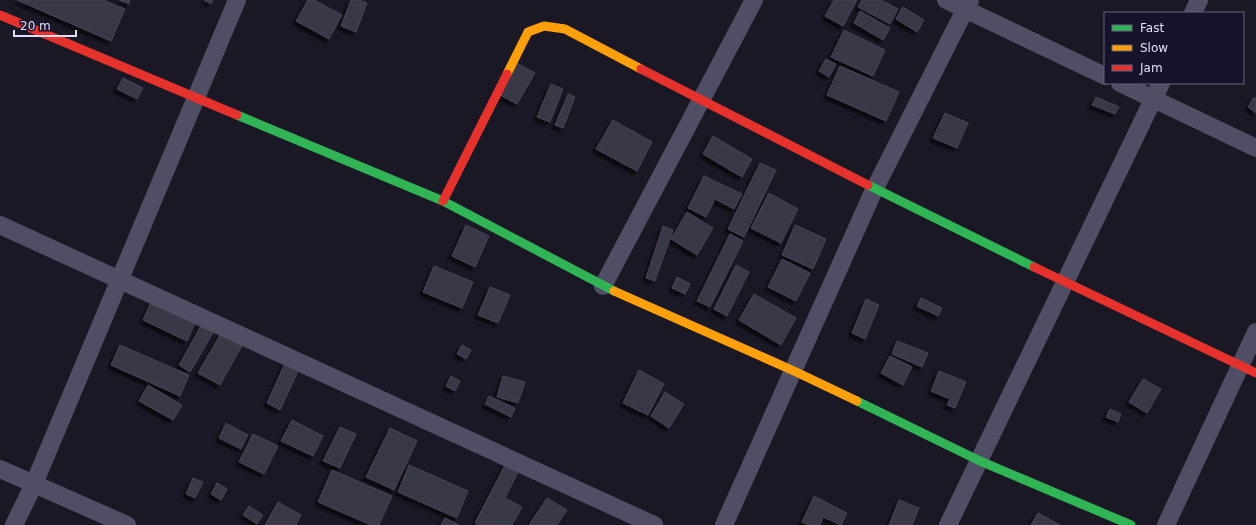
<svg xmlns="http://www.w3.org/2000/svg" width="1256" height="525" viewBox="0 0 1256 525" font-family="'DejaVu Sans',sans-serif">
  <style>
    .building { fill: #393746; stroke: #474357; filter: url(#shadow) }
    .lines { fill: none; stroke-linecap: round; stroke-linejoin: round }
    .street { stroke: #4f4e64; stroke-width: 18 }
    .fast { stroke: #30b455; stroke-width: 9 }
    .slow { stroke: #ff9f0a; stroke-width: 9 }
    .jam { stroke: #e5322d; stroke-width: 9 }
  </style>
  <defs>
    <filter id="shadow"><feDropShadow dx="-3.5" dy="3.5" stdDeviation="1" flood-color="#0009"/></filter>
  </defs>
  <rect width="100%" height="100%" fill="#1a1825"/>
  <path class="building" d="M17,0H103L125,9L111,41Z
    M119,0H130L129,4Z
    M204,0H213L211,4Z
    M308,0H314L342,15L329,39L296,21Z
    M351,0H359L367,3L356,32L341,26Z
    M834,0H857L843,26L825,16Z
    M862,0H881L898,9L890,24L858,7Z
    M903,7L924,20L917,32L896,19Z
    M860,11L890,28L883,40L854,23Z
    M844,30L885,50L873,76L831,57Z
    M826,59L836,64L829,77L819,71Z
    M517,63L535,73L517,104L500,95Z
    M840,66L899,92L886,121L827,95Z
    M123,78L143,88L137,99L117,89Z
    M551,84L563,89L550,122L537,117Z
    M568,94L575,97L563,128L555,125Z
    M1096,97L1119,107L1115,114L1092,105Z
    M1254,97L1256,99V113L1248,107Z
    M945,113L968,123L957,148L933,138Z
    M613,120L652,142L637,171L596,149Z
    M713,136L752,159L742,177L703,154Z
    M760,163L776,170L744,237L728,229Z
    M704,176L742,194L734,209L715,199L706,217L688,208Z
    M769,193L798,209L781,243L751,228Z
    M687,212L713,228L697,255L671,239Z
    M466,225L489,236L475,267L452,256Z
    M795,225L826,239L813,269L782,255Z
    M663,226L673,230L655,281L646,278Z
    M730,234L743,241L710,307L697,301Z
    M782,259L810,273L796,301L768,287Z
    M736,265L749,272L727,316L714,309Z
    M434,266L473,282L462,308L423,292Z
    M677,277L690,284L685,294L672,288Z
    M490,287L510,295L498,323L478,315Z
    M754,294L796,318L781,345L739,320Z
    M921,298L942,308L938,316L917,306Z
    M866,299L879,305L865,339L852,333Z
    M152,300L196,321L187,341L143,320Z
    M202,324L214,331L190,372L179,365Z
    M223,330L244,342L220,385L198,373Z
    M897,341L928,353L922,367L892,354Z
    M120,345L189,375L180,396L111,365Z
    M462,345L471,350L466,359L457,354Z
    M890,356L912,367L903,385L881,373Z
    M286,361L300,367L280,410L267,403Z
    M639,370L664,384L648,415L623,403Z
    M939,371L966,382L955,408L947,405L950,399L931,391Z
    M451,376L460,381L455,391L446,386Z
    M503,376L525,382L518,403L497,397Z
    M1143,379L1161,389L1147,413L1129,402Z
    M148,385L182,405L173,420L139,401Z
    M665,392L684,404L669,428L651,416Z
    M489,396L515,408L511,417L485,404Z
    M1110,409L1121,414L1118,422L1106,417Z
    M292,420L323,436L313,456L281,441Z
    M226,423L248,435L241,449L219,438Z
    M340,427L356,434L340,468L323,461Z
    M390,428L417,441L394,490L366,477Z
    M253,434L278,446L264,474L239,462Z
    M507,461L520,468L505,498L522,507L512,525H478L475,523Z
    M409,465L468,491L457,518L398,492Z
    M332,470L392,496L379,525H371L318,502Z
    M193,478L203,482L195,498L186,494Z
    M217,483L227,489L221,500L211,494Z
    M814,496L847,513L841,525L823,517L820,525H809L802,522Z
    M547,498L567,510L557,525H529Z
    M899,500L919,508L912,525H889Z
    M278,502L301,515L296,525H265Z
    M249,506L263,515L257,524L243,515Z
    M1038,513L1060,525H1031Z
    M445,518L459,525H441Z"/>
  <g class="lines">
    <path class="street" d="M946,0L1105,76
      M1193,13L1199,0
      M1120,83L1256,148
      M0,225L654,525
      M603,286L754,0
      M0,469L127,525
      M14,525L34,484L237,0
      M724,525L874,190L970,0
      M948,525L1161,83
      M1166,525L1256,332"/>
    <path class="fast" d="M237,115L443,201L614,291
      M868,185L1034,267
      M857,401L980,461L1131,525"/>
    <path class="slow" d="M507,74L528,32L544,26L565,29L641,69
      M614,291L794,371L857,401"/>
    <path class="jam" d="M0,15L237,115
      M641,69L868,185
      M443,201L507,74
      M1034,267L1256,373"/>
  </g>
  <rect x="1104" y="12" width="140" height="72" fill="#17132a" stroke="#68647e"/>
  <rect x="1112" y="25" width="20" height="6" fill="#30b455" stroke="#68647e"/>
  <text x="1140" y="32" font-size="12" fill="#e1defc">Fast</text>
  <rect x="1112" y="45" width="20" height="6" fill="#ff9f0a" stroke="#68647e"/>
  <text x="1140" y="52" font-size="12" fill="#e1defc">Slow</text>
  <rect x="1112" y="65" width="20" height="6" fill="#e5322d" stroke="#68647e"/>
  <text x="1140" y="72" font-size="12" fill="#e1defc">Jam</text>
  <path d="M14 30v6h62v-6" fill="none" stroke="#e1defc" stroke-width="2"/>
  <text x="20" y="30" font-size="12" fill="#e1defc" stroke="#17132a" stroke-width="3" paint-order="stroke">20 m</text>
</svg>
